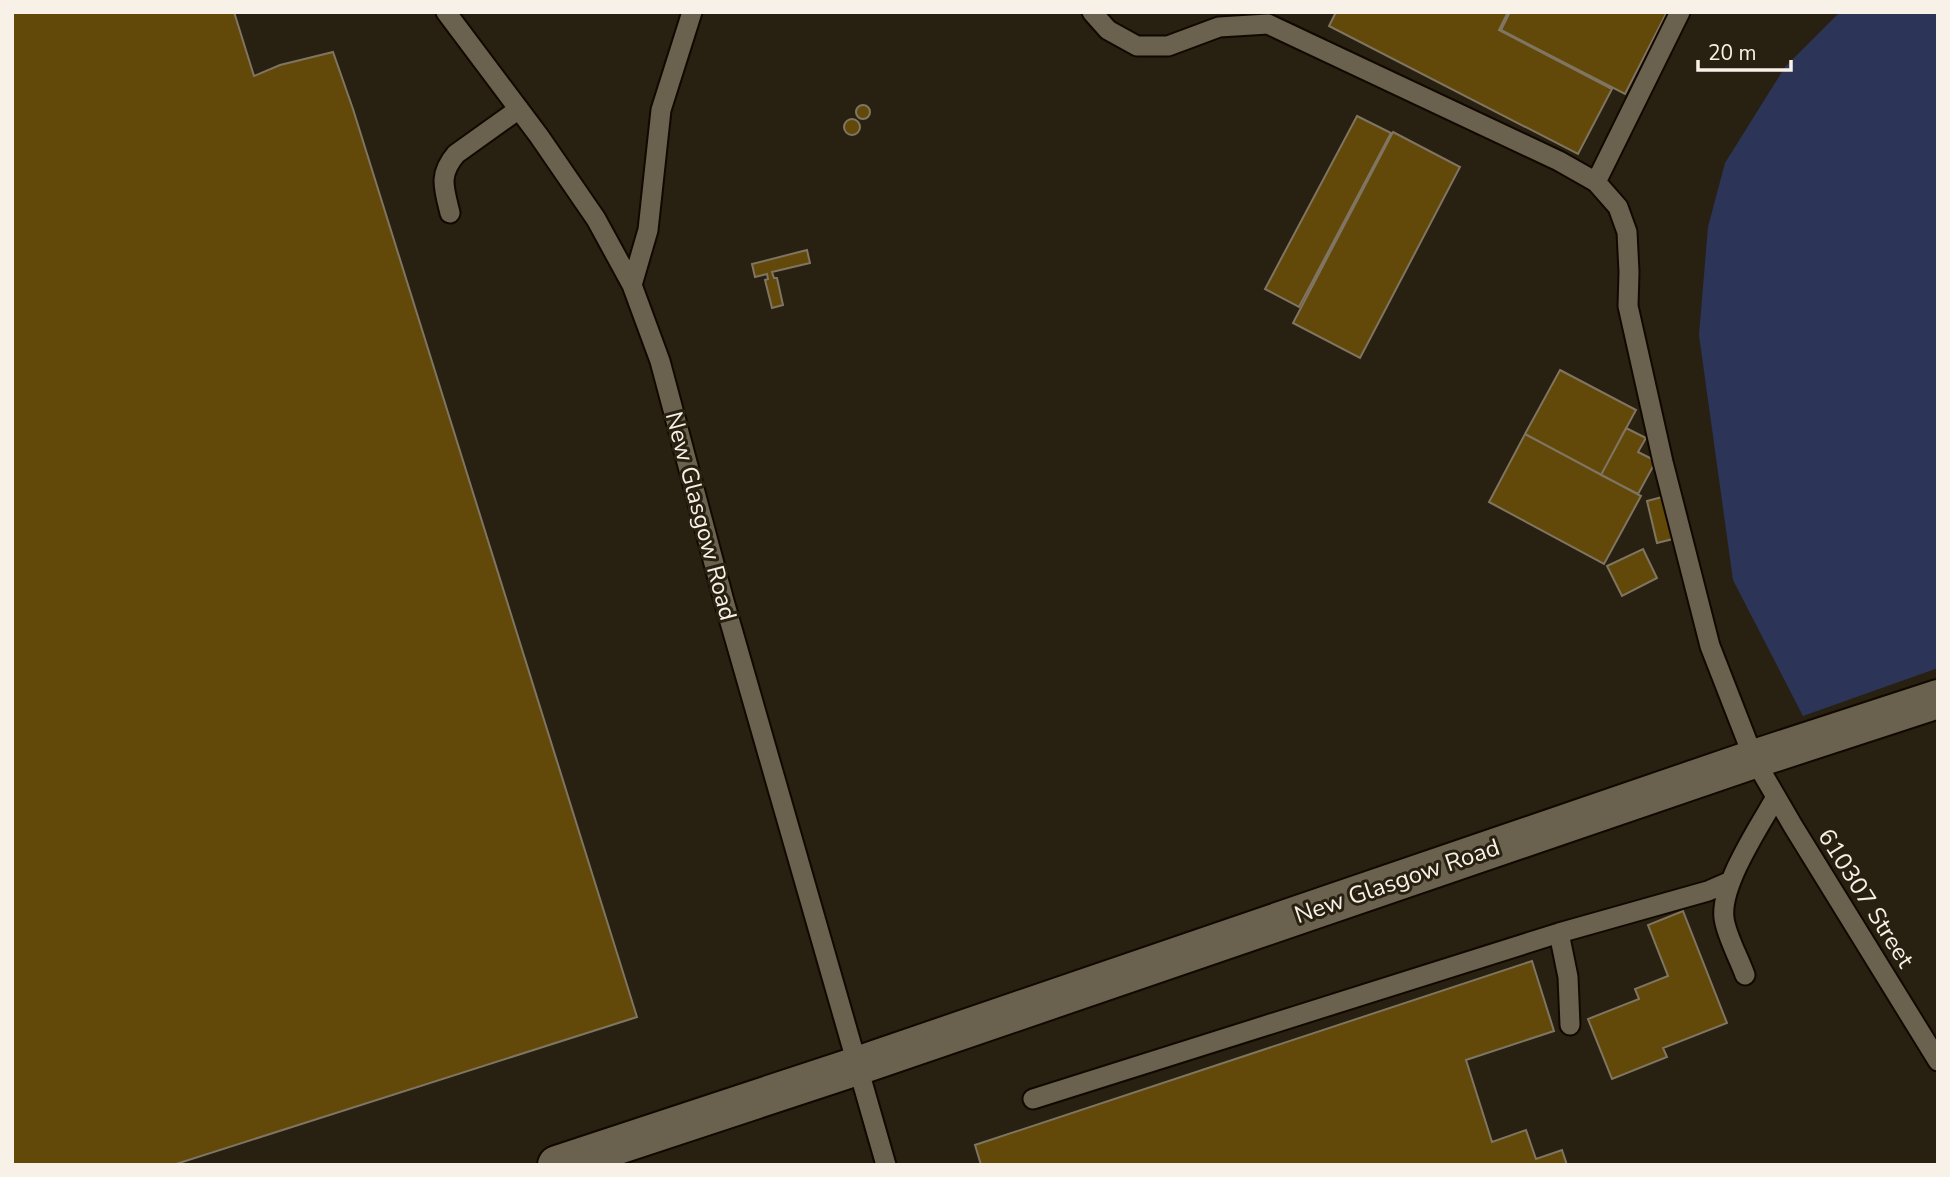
<svg xmlns="http://www.w3.org/2000/svg" width="1950" height="1177" viewBox="0 0 1950 1177" font-family="'Nunito Sans',sans-serif">
  <style>
    .green { fill: #2c3557 }
    .building { fill: #634909; stroke: #7f7562; stroke-width: 2 }
    .lines { fill: none; stroke-linecap: round; stroke-linejoin: round }
    .lane-casing { stroke: #110900; stroke-width: 23 }
    .secondary-casing { stroke: #110900; stroke-width: 42 }
    .lane { stroke: #6b614f; stroke-width: 19 }
    .secondary { stroke: #6b614f; stroke-width: 38 }
    .labels { text-anchor: middle; dominant-baseline: central; stroke-width: 6; stroke-linejoin: round; paint-order: stroke }
    .street-label { font-size: 24px; fill: #f7f1e7; stroke: #282010 }
  </style>
  <rect width="100%" height="100%" fill="#282010"/>
  <path class="green" d="M1840,12H1938V668L1803,716L1733,580L1699,335L1708,227L1725,163L1785,67Z"/>
  <path class="building" d="M12,12H234L254,76L280,65L333,52L353,109L637,1017L173,1165H12Z
    M1336,12H1508L1499,30L1612,89L1578,154L1329,26Z
    M1510,12H1667L1625,94L1501,30Z
    M856 112a7 7 0 1 1 14 0a7 7 0 1 1-14 0Z
    M1357,116L1391,133L1299,307L1265,289Z
    M844 127a8 8 0 1 1 16 0a8 8 0 1 1-16 0Z
    M1393,132L1460,167L1360,358L1293,323Z
    M807,250L810,263L772,272L774,278H777L783,305L772,308L765,280L768,279L767,274L755,277L752,264Z
    M1560,370L1636,410L1601,475L1525,434Z
    M1626,428L1646,438L1638,452L1656,461L1638,494L1601,475Z
    M1525,434L1641,496L1604,564L1489,502Z
    M1666,496L1677,538L1657,543L1647,501Z
    M1643,549L1657,578L1622,596L1607,566Z
    M1683,911L1727,1023L1663,1048L1667,1057L1612,1079L1588,1019L1639,999L1635,989L1668,976L1648,925Z
    M1532,961L1554,1031L1466,1060L1492,1142L1526,1130L1536,1159L1562,1150L1567,1165H981L975,1145Z"/>
  <g class="lines">
    <defs>
      <path id="lane" d="M446,12L539,136L596,219L632,285L660,361L724,601L886,1165
        M1092,12L1108,30L1137,46H1168L1219,27L1268,24L1559,161L1596,182L1618,207L1627,232L1629,272L1628,306L1663,462L1710,646L1754,759L1793,826L1938,1061
        M1596,182L1680,12
        M450,213C444,188 438,175 456,154L519,109
        M632,285L648,230L661,110L692,12
        M1559,933L1568,977L1570,1025
        M1745,975C1739,958 1726,935 1724,918C1720,885 1759,827 1776,797
        M1033,1099L1559,933L1708,891L1731,881"/>
      <path id="secondary" d="M557,1165L857,1066L1754,759L1938,699"/>
    </defs>
    <use href="#lane" class="lane-casing"/>
    <use href="#secondary" class="secondary-casing"/>
    <use href="#lane" class="lane"/>
    <use href="#secondary" class="secondary"/>
  </g>
  <g class="labels">
    <g class="street-label">
      <text transform="translate(701 516) rotate(75)">New Glasgow Road</text>
      <text transform="translate(1397 881) rotate(-19)">New Glasgow Road</text>
      <text transform="translate(1866 898) rotate(58)">610307 Street</text>
    </g>
  </g>
  <rect width="1950" height="1177" fill="none" stroke="#f7f1e7" stroke-width="28"/>
  <path d="M1698 60v10h93v-10" fill="none" stroke="#f7f1e7" stroke-width="3.5"/>
  <text x="1708" y="60" font-size="21" fill="#f7f1e7" stroke="#282010" stroke-width="5" paint-order="stroke">20 m</text>
</svg>
